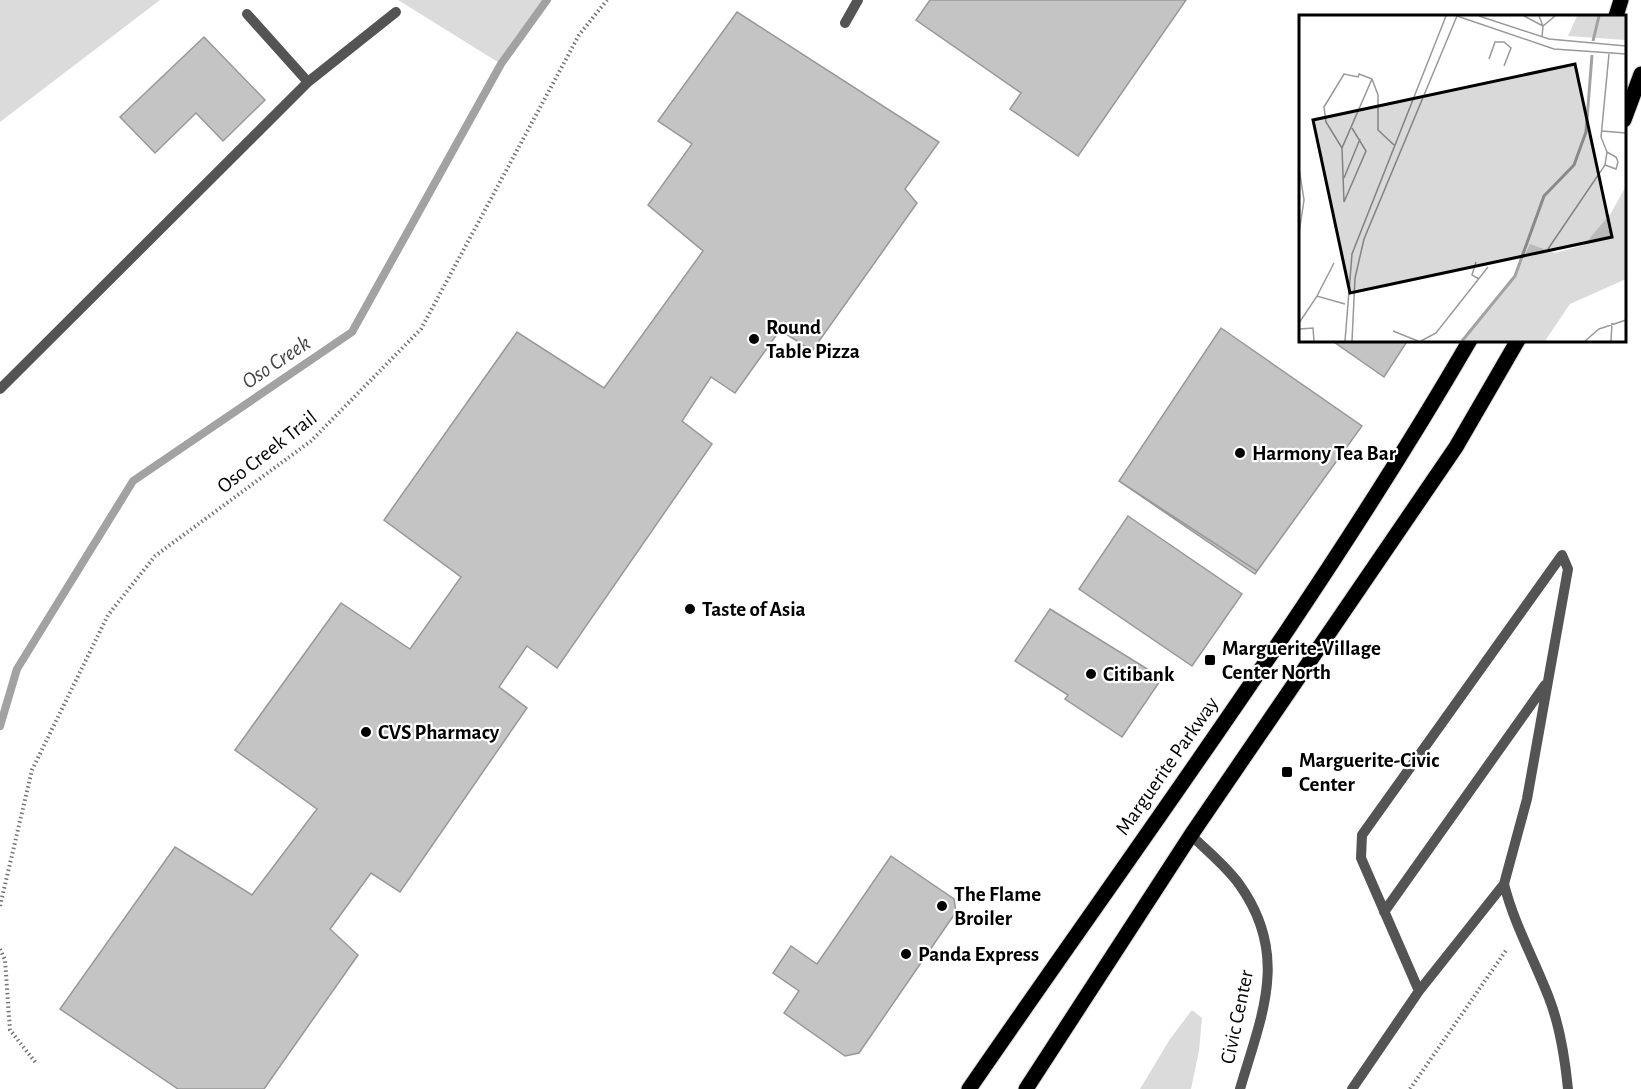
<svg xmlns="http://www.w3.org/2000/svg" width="1641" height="1089" viewBox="0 0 1641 1089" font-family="'Alegreya Sans',sans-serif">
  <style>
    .green { fill: #dbdbdb }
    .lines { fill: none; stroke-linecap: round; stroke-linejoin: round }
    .stream { stroke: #a2a2a2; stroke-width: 8 }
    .building { fill: #c4c4c4; stroke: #989898; stroke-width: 1.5 }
    .primary-casing { stroke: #dbdbdb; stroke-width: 17 }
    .path { stroke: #767676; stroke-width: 4; stroke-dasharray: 1.5 3; stroke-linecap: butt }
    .service { stroke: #545454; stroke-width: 10 }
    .primary { stroke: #000; stroke-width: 15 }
    .poi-dot { fill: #000; stroke: #fff; stroke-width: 2 }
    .labels { text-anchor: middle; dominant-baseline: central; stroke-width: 4.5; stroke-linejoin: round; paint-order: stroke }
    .poi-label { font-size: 21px; font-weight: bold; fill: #000; stroke: #fff; text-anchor: start }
    .street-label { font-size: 21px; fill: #000; stroke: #fff }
    .water-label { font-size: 22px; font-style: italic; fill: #434343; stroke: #fff }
    .inset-river { fill: none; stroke: #a2a2a2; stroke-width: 3 }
    .inset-road { fill: none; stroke: #999; stroke-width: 1.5 }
    .view { fill: #000; fill-opacity: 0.15; stroke: #000; stroke-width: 3 }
    .inset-edge { fill: none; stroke: #000; stroke-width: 3 }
  </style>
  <rect width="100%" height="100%" fill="#fff"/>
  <path class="green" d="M0,0H160L0,122Z
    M398,0H547L501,64Z
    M1192,1010L1202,1018L1199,1051L1191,1089H1140L1170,1039Z"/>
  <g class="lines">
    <path class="stream" d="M0,726L17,669L133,481L352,332L501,64L547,0"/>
  </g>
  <path class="building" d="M930,0H1186L1078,156L1010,109L1021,93L916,20Z
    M737,12L939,142L905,189L917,203L812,351L780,330L735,393L711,377L682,421L712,444L557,668L527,646L499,687L527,708L400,892L371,873L330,929L358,955L264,1089H178L60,1009L175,847L252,895L317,809L235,750L341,603L410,649L461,577L384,520L517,332L604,388L703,251L648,205L692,144L658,121Z
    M204,37L265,100L223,141L196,113L155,153L120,117Z
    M1221,328L1362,426L1255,574L1119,481Z
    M1221,328L1362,426L1257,571L1119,481Z
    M1331,340H1408L1384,377Z
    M1128,516L1242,594L1192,666L1079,589Z
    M1050,609L1162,678L1122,737L1065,699L1068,695L1015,661Z
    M891,856L954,899L956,912L859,1053L845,1056L784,1013L799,991L773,973L791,946L817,964Z"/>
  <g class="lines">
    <defs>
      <path id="primary" d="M1616,16L1621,0
        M1624,120L1641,74
        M969,1089C1139,842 1319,600 1470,340
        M1026,1089L1191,835L1456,447L1518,340"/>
    </defs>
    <use href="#primary" class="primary-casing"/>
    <path class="path" d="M0,906L32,770L108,615L155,556L311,441L421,329L579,35L607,0
      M0,949L5,960L10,1030L36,1063
      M1410,1089L1507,949"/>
    <path class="service" d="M247,14L308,82
      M845,23L858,0
      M0,389L308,82L396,12
      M1191,835C1207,851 1226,866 1239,884C1290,955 1262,1014 1240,1089
      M1504,884C1514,924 1534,959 1549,998C1560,1026 1565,1059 1568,1089
      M1384,912L1545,685
      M1352,1089L1419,991L1504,884L1527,799L1568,569L1562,555L1362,835L1361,858L1419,991"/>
    <use href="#primary" class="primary"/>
  </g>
  <g class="poi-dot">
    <circle cx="754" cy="339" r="6"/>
    <circle cx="1240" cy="453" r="6"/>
    <circle cx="690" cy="609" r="6"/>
    <rect x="1204" y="654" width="12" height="12" rx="3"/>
    <circle cx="1091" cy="674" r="6"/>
    <circle cx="366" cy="732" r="6"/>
    <rect x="1281" y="766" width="12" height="12" rx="3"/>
    <circle cx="942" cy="906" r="6"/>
    <circle cx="906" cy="954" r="6"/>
  </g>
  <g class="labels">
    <g class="poi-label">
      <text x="766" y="327">Round<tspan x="766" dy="24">Table Pizza</tspan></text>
      <text x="1252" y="453">Harmony Tea Bar</text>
      <text x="702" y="609">Taste of Asia</text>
      <text x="1222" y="648">Marguerite-Village<tspan x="1222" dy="24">Center North</tspan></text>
      <text x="1103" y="674">Citibank</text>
      <text x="378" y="732">CVS Pharmacy</text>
      <text x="1299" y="760">Marguerite-Civic<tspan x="1299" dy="24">Center</tspan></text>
      <text x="954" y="894">The Flame<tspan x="954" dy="24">Broiler</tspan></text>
      <text x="918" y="954">Panda Express</text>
    </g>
    <g class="street-label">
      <text transform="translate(267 452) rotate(-38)">Oso Creek Trail</text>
      <text transform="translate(1167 766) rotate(-55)">Marguerite Parkway</text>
      <text transform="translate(1237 1017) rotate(-78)">Civic Center</text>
    </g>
    <g class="water-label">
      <text transform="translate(276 362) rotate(-34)">Oso Creek</text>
    </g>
  </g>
  <g transform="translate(1299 15)">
    <rect width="327" height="327" fill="#fff"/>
    <path d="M278,1H327V25L269,21ZM327,171V264L271,289L246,326H163L216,261L231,229L256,238L285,230L312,198Z" fill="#dbdbdb"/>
    <path class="inset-river" d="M294,26L300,1M163,326L216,261L245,181L275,150L287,117L293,40"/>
    <path class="inset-road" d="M158,1L255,34L327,39M180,1L250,24L327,31M225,1L244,11L256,1M240,1L244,11L243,22M190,44L196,27H205L212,33L205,51M73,64L79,80V115L95,130M53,113L67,136L45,187L43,133L73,64M303,116L327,118M43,133L27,107L25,92L45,59L59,62L60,59L73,64M306,150L317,154L319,147L317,142L308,137M0,153L5,185L0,218M45,163L61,124M249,234L306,150L308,137L302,122L310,39M177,247L173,260L180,264M18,281L35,248M0,308L18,281L46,289M1,314L14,313L15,326M94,316L119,326M46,326L53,239L147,1M53,326L56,263L65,224L158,1M122,326L137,318L189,252M286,326L300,314L327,305M312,326L313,308"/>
    <path class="view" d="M276,49L313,222L51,278L14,105Z"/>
    <rect width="327" height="327" class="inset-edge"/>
  </g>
</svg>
